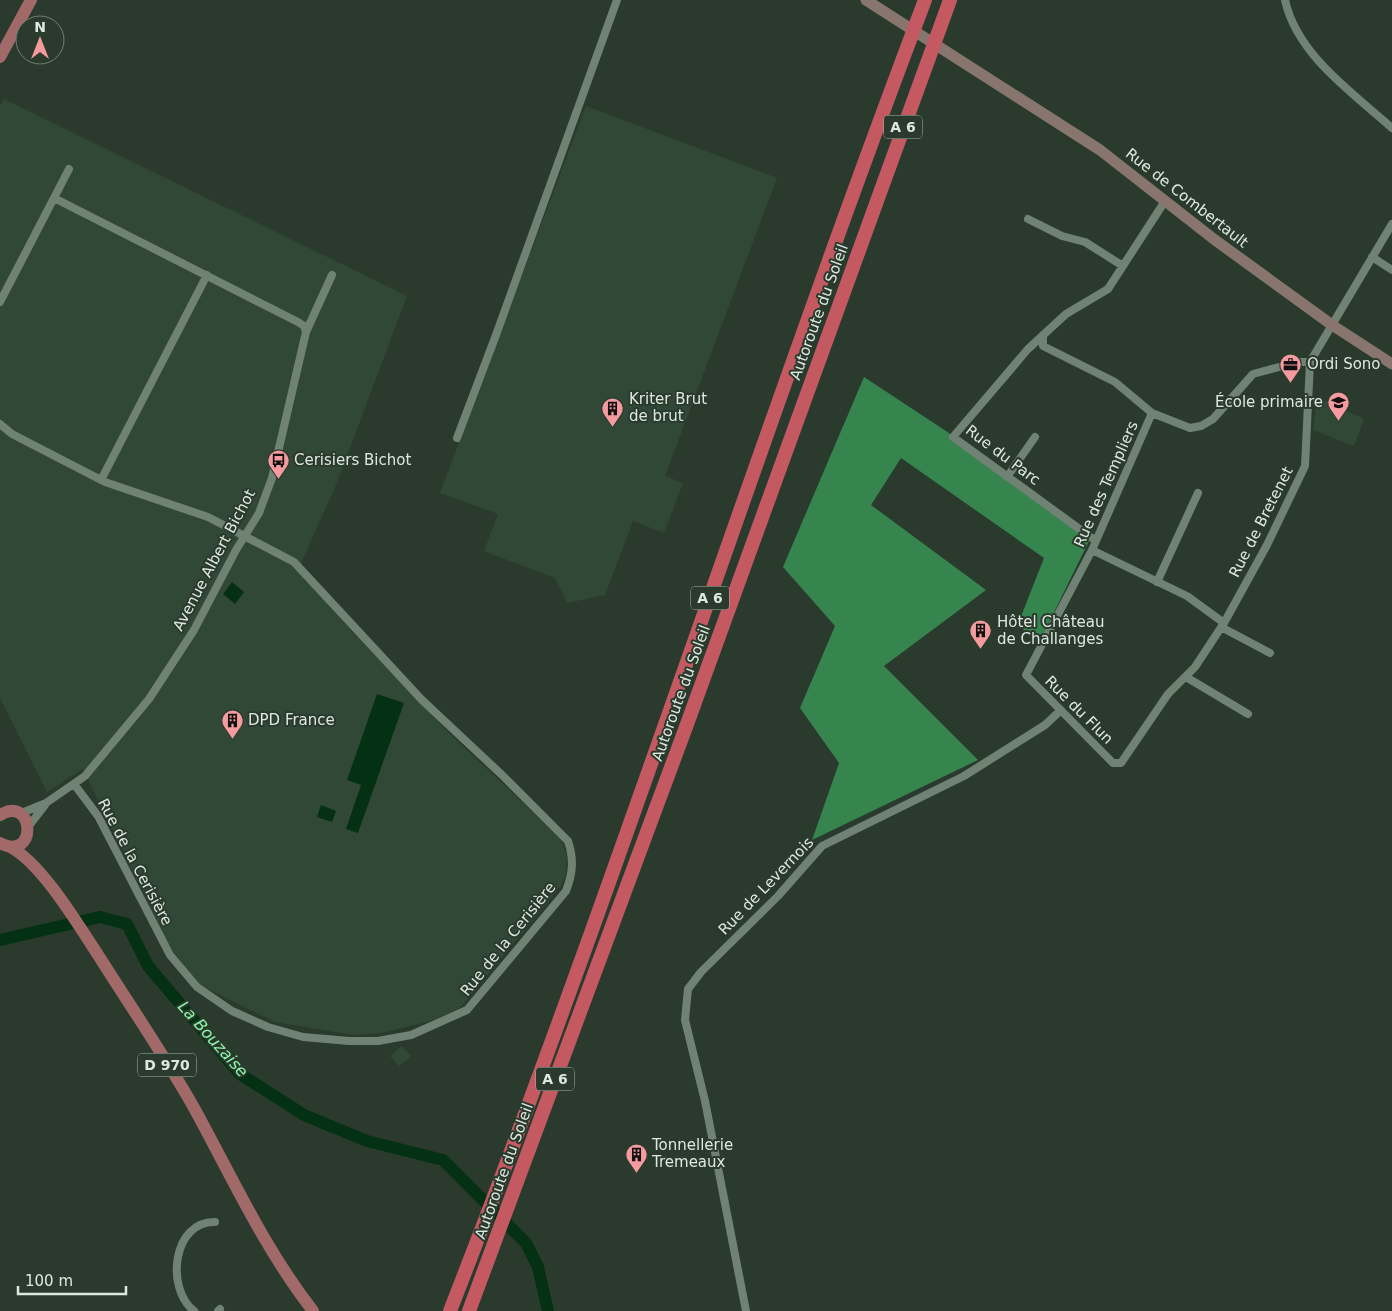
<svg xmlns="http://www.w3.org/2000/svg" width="1392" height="1311" viewBox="0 0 1392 1311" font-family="'DejaVu Sans',sans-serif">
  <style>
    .built { fill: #324837 }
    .forest { fill: #36844e }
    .water { fill: #043014 }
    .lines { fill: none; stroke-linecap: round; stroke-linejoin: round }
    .river { stroke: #043014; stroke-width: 12 }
    .street { stroke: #6f8273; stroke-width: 8 }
    .secondary { stroke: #88766e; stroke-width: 11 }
    .primary { stroke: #a26969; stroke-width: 12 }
    .highway { stroke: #c45962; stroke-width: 14 }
    .labels { text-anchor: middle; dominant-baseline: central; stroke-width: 4; stroke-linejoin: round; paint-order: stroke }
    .shield { fill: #2a3b2e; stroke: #a8b4ab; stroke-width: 1 }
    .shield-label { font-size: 14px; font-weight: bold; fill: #dee8e0 }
    .street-label { font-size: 15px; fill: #dee8e0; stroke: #2a3b2e }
    .poi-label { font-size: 15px; fill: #dee8e0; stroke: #2a3b2e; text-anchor: start }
    .water-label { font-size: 16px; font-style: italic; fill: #8ef5a9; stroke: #2a3b2e }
  </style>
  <rect width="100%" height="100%" fill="#2a3b2e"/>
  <path class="built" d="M4,99L407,296L336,485L298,570L348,627L450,734L561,839L567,856L566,874L561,886L460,1008L434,1020L382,1033L354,1035L275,1022L200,985L169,946L83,769L47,792L0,698V106Z
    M586,106L777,178L665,476L683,483L664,533L633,521L605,595L567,603L555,578L484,551L498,514L440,493Z
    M1317,397L1364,419L1354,446L1313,430Z
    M402,1046L411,1056L399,1066L390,1056Z"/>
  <path class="forest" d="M864,377L952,435L1091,537L1038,645L1018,624L1044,558L901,458L871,505L986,590L884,666L978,760L812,840L839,763L800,708L835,626L783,567Z"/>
  <path class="water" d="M232,582L244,592L235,604L223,594Z
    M377,694L404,703L358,833L346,829L361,785L347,780Z
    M321,805L336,811L332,822L317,817Z"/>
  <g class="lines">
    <path class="river" d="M0,940L100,917L127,924L148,966L240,1074L304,1115L367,1141L443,1160L526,1243L538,1267L548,1311"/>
    <path class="street" d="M1285,0C1297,55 1352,92 1392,128
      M1028,219L1062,236L1085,242L1123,266
      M1372,257L1392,270
      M0,302L69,169
      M306,332L332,275
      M1043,335V346L1115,382L1152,413
      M1310,362H1298L1253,374L1213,419L1201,426L1190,428L1152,413L1092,550L1026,675L1113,763H1121L1168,694L1195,667L1224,623L1267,545L1305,466L1310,362L1392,224
      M0,424L12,434L105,482L208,517L294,562L422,700L501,774L568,841C574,859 573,873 566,891L467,1010L411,1035L378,1041H349L303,1037L268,1027L232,1011L197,987L170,955L98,816L74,784
      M457,438L496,335L617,0
      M1007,477L1035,437
      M101,480L207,275
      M1096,541L953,437L1028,349L1066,314L1108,289L1165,201
      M1092,550L1187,596L1224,623
      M1157,582L1198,493
      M1221,627L1270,653
      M1186,677L1248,714
      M19,814L46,803L85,776L149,699L194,630L236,550L259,513L272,478L306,332L304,326L298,322L54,198
      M28,827L45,805
      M194,1311C165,1288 173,1221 215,1222
      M218,1311L220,1309
      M746,1311L705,1101L685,1020L688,989L701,972L778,896L822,846L964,776L1045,725L1061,710"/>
    <path class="secondary" d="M866,0L1100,150L1215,240L1332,325L1392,364"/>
    <path class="primary" d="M0,57L31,0
      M0,815C35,794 38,863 0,843
      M10,847C42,863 80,928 100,958C131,1007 164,1055 193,1106C231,1175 264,1248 313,1311"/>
    <path class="highway" d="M450,1311C619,878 760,435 925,0
      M469,1311L686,727L950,0"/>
  </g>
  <defs>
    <symbol id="office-pin" viewBox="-11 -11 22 30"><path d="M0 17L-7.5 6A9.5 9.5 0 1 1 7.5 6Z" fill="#f59b9f" stroke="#2a3b2e"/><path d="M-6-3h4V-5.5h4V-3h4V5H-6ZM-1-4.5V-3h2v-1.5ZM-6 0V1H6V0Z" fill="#111"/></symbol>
    <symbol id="school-pin" viewBox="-11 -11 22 30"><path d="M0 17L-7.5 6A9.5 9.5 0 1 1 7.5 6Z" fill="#f59b9f" stroke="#2a3b2e"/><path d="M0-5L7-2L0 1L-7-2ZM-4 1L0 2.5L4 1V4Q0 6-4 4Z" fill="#111"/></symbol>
    <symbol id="building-pin" viewBox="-11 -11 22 30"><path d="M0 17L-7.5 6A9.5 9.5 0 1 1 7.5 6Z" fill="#f59b9f" stroke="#2a3b2e"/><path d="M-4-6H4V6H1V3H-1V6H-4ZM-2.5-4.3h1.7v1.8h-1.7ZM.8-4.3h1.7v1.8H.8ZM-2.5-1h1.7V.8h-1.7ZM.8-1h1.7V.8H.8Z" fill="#111"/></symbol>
    <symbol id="bus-pin" viewBox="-11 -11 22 30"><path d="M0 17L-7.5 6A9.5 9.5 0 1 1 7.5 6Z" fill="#f59b9f" stroke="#2a3b2e"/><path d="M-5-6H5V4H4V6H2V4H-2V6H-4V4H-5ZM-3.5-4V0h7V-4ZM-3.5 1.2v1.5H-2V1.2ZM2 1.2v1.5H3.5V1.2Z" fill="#111"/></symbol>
  </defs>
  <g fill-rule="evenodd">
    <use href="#office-pin" x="1278" y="352" width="25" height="34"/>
    <use href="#school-pin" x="1326" y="390" width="25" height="34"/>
    <use href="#building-pin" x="600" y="396" width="25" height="34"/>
    <use href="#bus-pin" x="266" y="448" width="25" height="34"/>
    <use href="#building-pin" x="968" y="618" width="25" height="34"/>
    <use href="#building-pin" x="220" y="708" width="25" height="34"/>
    <use href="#building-pin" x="624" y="1142" width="25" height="34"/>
  </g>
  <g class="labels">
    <g class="shield">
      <rect x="884" y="115.5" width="38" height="23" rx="4"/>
      <rect x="691" y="586.5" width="38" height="23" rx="4"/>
      <rect x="138" y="1053.5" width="58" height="23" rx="4"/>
      <rect x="536" y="1067.5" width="38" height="23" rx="4"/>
    </g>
    <g class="shield-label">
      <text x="903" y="127">A 6</text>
      <text x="710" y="598">A 6</text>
      <text x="167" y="1065">D 970</text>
      <text x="555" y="1079">A 6</text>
    </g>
    <g class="street-label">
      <text transform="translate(1187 198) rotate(38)">Rue de Combertault</text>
      <text transform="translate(819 312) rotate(-70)">Autoroute du Soleil</text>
      <text transform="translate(1003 455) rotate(37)">Rue du Parc</text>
      <text transform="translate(1106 484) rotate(-66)">Rue des Templiers</text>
      <text transform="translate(1261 522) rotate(-63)">Rue de Bretenet</text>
      <text transform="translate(214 560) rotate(-62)">Avenue Albert Bichot</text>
      <text transform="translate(681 693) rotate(-70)">Autoroute du Soleil</text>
      <text transform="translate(1079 710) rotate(45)">Rue du Flun</text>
      <text transform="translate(135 862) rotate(62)">Rue de la Cerisière</text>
      <text transform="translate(766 886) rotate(-46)">Rue de Levernois</text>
      <text transform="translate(508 939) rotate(-51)">Rue de la Cerisière</text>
      <text transform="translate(504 1171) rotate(-70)">Autoroute du Soleil</text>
    </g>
    <g class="poi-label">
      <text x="1307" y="364">Ordi Sono</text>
      <text x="629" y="399">Kriter Brut<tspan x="629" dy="17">de brut</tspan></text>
      <text x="1323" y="402" text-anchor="end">École primaire</text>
      <text x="294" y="460">Cerisiers Bichot</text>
      <text x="997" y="622">Hôtel Château<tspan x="997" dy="17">de Challanges</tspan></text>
      <text x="248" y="720">DPD France</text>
      <text x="652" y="1145">Tonnellerie<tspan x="652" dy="17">Tremeaux</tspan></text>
    </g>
    <g class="water-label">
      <text transform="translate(213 1039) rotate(48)">La Bouzaise</text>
    </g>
  </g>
  <g transform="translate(40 40)"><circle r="24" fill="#2a3b2e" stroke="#728075"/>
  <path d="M0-4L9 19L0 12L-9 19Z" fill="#f59b9f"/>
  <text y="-8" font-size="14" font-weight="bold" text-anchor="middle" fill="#dee8e0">N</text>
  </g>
  <path d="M18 1286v8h108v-8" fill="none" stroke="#dee8e0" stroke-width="2.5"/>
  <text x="25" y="1286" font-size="15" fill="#dee8e0" stroke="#2a3b2e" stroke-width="4" paint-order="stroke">100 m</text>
</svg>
